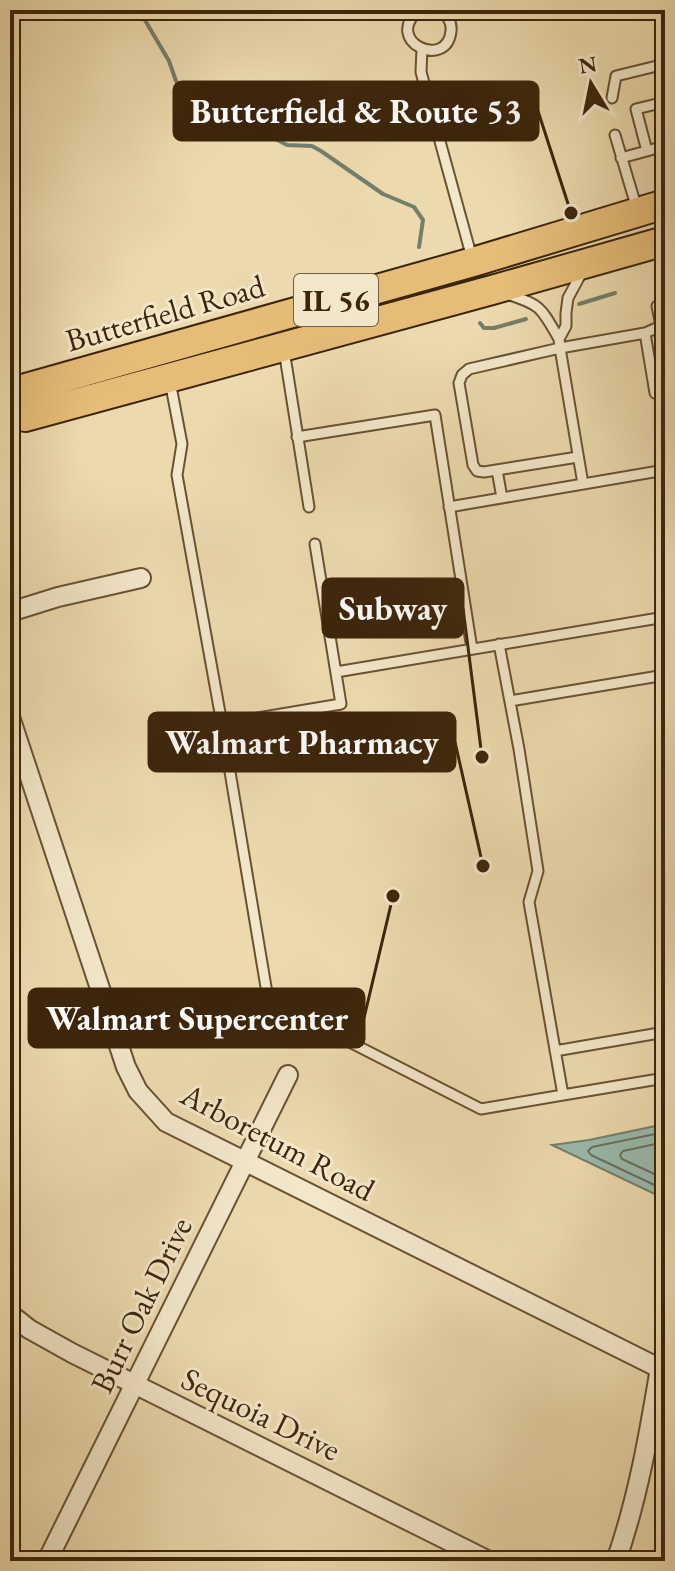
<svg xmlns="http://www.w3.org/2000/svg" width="675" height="1571" viewBox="0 0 675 1571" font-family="'EB Garamond',serif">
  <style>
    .water { fill: #99baad; stroke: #747e6c; stroke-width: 2 }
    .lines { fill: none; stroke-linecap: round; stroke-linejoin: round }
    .shore { stroke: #6a705c; stroke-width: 2 }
    .stream { stroke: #747e6c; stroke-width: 4 }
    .lane-casing { stroke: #685234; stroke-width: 13 }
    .street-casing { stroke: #685234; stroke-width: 22 }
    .primary-casing { stroke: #3c250b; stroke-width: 32 }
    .lane { stroke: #f3e7ca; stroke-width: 9 }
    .street { stroke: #f3e7ca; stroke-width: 18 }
    .primary { stroke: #e6bd77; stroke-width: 28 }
    .labels { text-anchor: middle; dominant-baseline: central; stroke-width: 6; stroke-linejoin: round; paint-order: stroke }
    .shield { fill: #f3e7ca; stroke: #735f44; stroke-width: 2 }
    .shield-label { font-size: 30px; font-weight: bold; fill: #3c250b }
    .street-label { font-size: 32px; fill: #3c250b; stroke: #f3e7ca }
    .leader { fill: none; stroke: #3c250b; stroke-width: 3 }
    .callout-dot { fill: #3c250b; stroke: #f3e7ca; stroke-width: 3 }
    .callout { fill: #3c250b; stroke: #3c250b; stroke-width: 3 }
    .callout-label { font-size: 34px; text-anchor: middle; font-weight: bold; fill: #fff }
  </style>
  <rect width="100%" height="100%" fill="#ecdaae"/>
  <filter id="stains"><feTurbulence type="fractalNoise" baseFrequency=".0025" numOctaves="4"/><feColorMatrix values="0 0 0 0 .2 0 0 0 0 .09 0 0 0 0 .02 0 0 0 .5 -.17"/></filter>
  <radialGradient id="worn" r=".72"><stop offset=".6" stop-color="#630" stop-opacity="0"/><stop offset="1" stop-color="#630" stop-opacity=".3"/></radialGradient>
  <path class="water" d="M665,1124V1199L552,1145L589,1140Z"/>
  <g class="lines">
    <path class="shore" d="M665,1132L592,1147L588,1151L591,1155L665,1190
      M665,1142L623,1151L620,1155L622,1159L665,1179"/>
    <path class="stream" d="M139,10L169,61L176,81L182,88L243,131L270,136L287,145L312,146L321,151L383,194L414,207L423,220L419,247
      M579,304L615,293
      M480,323L484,328H494L526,319"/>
    <defs>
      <path id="lane" d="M419,10C382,41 447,71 451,31C452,22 447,15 440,10
        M422,49L421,72L472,258
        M612,98L616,76L665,64
        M615,135L637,209
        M647,151L636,109L665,102
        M621,158L665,146
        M507,294C542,305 541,308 559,339
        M665,305L657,306L661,326L645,333L655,393L665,392
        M284,350L309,507
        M651,369L665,366
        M170,381L182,444L177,475L222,724L267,993L279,1006L481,1109L563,1095
        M297,437L435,415L472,649
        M578,457L484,472L477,471L473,465L459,383L462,375L469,369L560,348L559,339L566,326V313L568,298L582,272
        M497,470L502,498
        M583,484L560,348L645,333
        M449,507L665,470
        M499,644L519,749L538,871L529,902L563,1095L665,1078
        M336,672L665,617
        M510,701L665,675
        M222,724L341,704L315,544
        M555,1051L665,1032"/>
      <path id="street" d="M10,612L58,597L141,578
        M10,717L126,1067L138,1091L166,1122L665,1371
        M10,1314L29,1329L72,1353L489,1561
        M47,1561L288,1075
        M616,1561C638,1498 649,1434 660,1368"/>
      <path id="primary" d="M10,400L19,390L473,262L665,204
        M10,411L25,417L492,290L665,241"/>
    </defs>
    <use href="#lane" class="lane-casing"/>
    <use href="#street" class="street-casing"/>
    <use href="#primary" class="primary-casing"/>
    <use href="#lane" class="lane"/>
    <use href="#street" class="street"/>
    <use href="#primary" class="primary"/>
  </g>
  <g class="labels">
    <rect class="shield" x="294" y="274" width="84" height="52" rx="6"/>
    <g class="shield-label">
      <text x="336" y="300">IL 56</text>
    </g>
    <g class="street-label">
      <text transform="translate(165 313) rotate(-16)">Butterfield Road</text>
      <text transform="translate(278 1142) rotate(28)">Arboretum Road</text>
      <text transform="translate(141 1305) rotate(-64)">Burr Oak Drive</text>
      <text transform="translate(261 1414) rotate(26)">Sequoia Drive</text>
    </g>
  </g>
  <path class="leader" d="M571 213L538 111M482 757L463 608M483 866L455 742M393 896L364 1018"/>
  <g class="callout-dot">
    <circle cx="571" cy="213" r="8"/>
    <circle cx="482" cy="757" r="8"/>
    <circle cx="483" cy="866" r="8"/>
    <circle cx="393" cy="896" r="8"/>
  </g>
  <g class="callout">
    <rect x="174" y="82" width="364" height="58" rx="8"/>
    <rect x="323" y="579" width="140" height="58" rx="8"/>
    <rect x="149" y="713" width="306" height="58" rx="8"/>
    <rect x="29" y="989" width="335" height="58" rx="8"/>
  </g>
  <g class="callout-label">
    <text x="356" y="123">Butterfield &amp; Route 53</text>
    <text x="393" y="620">Subway</text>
    <text x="302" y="754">Walmart Pharmacy</text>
    <text x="197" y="1030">Walmart Supercenter</text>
  </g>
  <rect width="675" height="1571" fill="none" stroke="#ecdaae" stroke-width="40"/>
  <rect x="12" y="12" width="651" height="1547" fill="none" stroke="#3c250b" stroke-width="4"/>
  <rect x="20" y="20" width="635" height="1531" fill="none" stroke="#3c250b" stroke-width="2"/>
  <g transform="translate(591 84) rotate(350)" stroke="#f3e7ca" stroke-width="6" paint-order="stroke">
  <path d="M0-6L14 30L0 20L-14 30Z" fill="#3c250b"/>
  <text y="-12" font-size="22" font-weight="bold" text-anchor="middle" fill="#3c250b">N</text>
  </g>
  <rect width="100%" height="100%" filter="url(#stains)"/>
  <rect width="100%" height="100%" fill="url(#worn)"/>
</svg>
